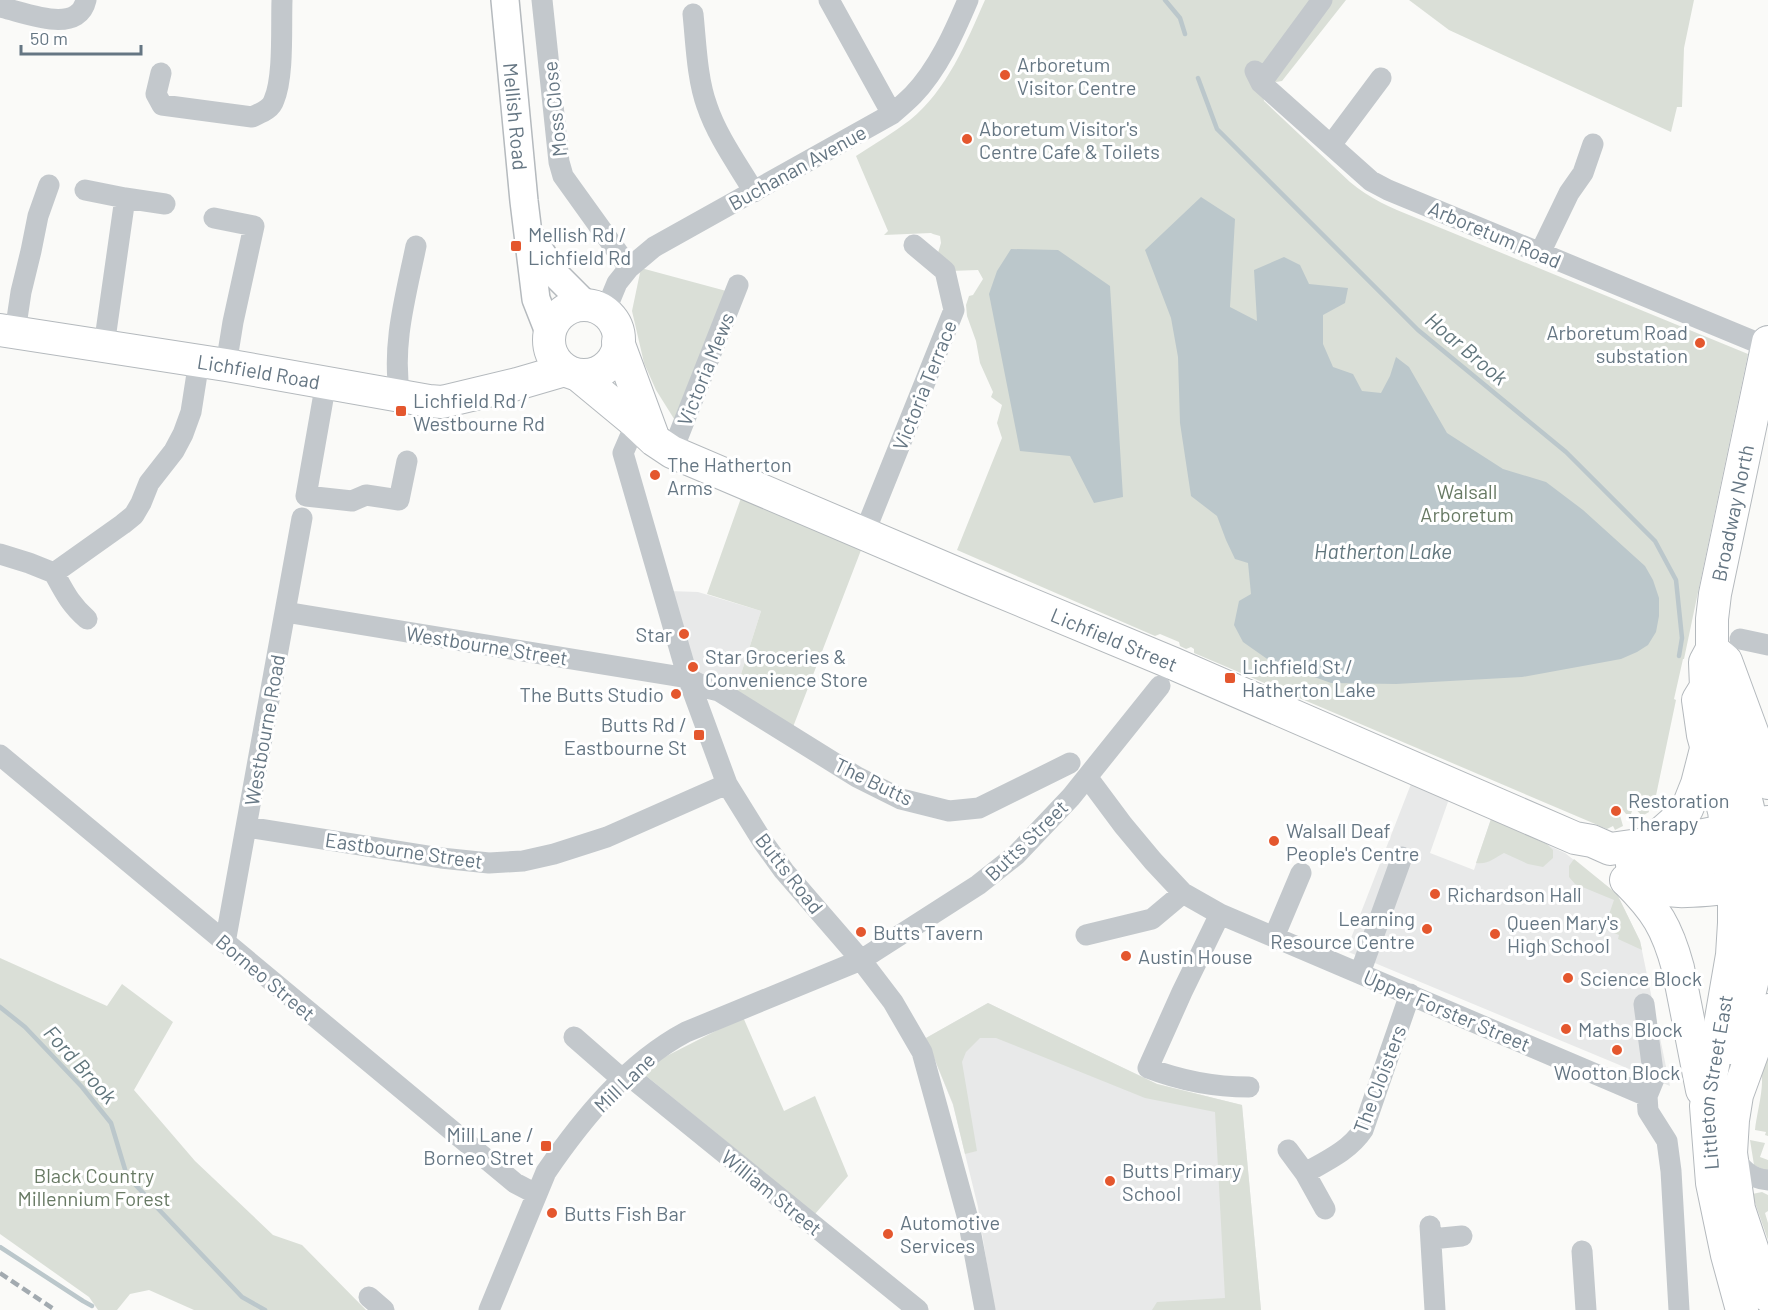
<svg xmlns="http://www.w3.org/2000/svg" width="1768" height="1310" viewBox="0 0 1768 1310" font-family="Barlow,sans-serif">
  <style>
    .built { fill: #e8e9e9 }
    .green { fill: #dadfd7 }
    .water { fill: #bbc7cb }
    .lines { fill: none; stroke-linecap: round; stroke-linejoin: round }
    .stream { stroke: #bbc7cb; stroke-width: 4.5 }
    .major-casing { stroke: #b5babe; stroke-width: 30 }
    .highway-casing { stroke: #b4b9bd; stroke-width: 34 }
    .minor { stroke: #c3c8cc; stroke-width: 21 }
    .major { stroke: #fff; stroke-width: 27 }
    .highway { stroke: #fff; stroke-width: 32 }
    .rail { stroke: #a2aab0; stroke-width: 4.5; stroke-dasharray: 9 4.5; stroke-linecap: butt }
    .poi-dot { fill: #e4572e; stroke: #fff; stroke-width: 2 }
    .labels { text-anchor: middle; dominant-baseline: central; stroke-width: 6; stroke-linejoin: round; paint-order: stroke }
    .poi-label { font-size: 20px; fill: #657683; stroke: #fff; text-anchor: start }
    .street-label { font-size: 20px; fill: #657683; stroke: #fff }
    .park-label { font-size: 20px; fill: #687a64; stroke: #fff }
    .water-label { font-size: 21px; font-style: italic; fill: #60757c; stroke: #fff }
  </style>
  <rect width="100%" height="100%" fill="#fafaf8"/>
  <path class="built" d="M669,591L698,592L761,611L735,693L689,670Z
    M1411,784L1449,799L1430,853L1474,870L1491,819L1565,853L1617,894L1640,941L1670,1086L1346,951Z
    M988,1003L1157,1084L1242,1105L1261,1310H994L978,1207L953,1105L926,1038Z"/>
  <path class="green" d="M985,0H1346L1282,81L1270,83L1263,93L1264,101L1350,182C1369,198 1391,208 1414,217L1748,354L1684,659H1683L1674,699L1676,700L1654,805L1648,808L1649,812L1642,816L1633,806L1630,807L1632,811L1631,814H1626L1623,810L1619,812L1623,826L1615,830L1613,826L1607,829L1194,653V649L1191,647L1186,649L1180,646L1179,642L1160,634L1155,636L957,550L1002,438L997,423L1002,405L991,397L993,392L980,363L976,341L967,316L966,305L969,296L973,295L983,279L978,270L950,271L937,256L941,243L940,236L933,234L931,233L884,235L888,231L856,156C874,144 893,133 910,120C947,90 966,43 985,0Z
    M1409,0H1694L1684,48L1682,107H1677L1671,132L1449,30Z
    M641,268L730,292L681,430L656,390L644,363L632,311Z
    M741,498L863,545L793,727L735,693L761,611L707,594Z
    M1491,819L1547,844L1553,850V858L1543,867L1528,864L1504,853C1494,858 1488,865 1476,863Z
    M1574,859L1617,894L1640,941L1642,950L1618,939L1619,935L1604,929L1614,900L1575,884L1569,877V866Z
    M0,958L107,1006L122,984L173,1022L134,1090L195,1161L273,1235L302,1245L366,1310H194L149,1290L130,1294L117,1310H98L89,1297L0,1234Z
    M988,1003L1157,1084L1242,1105L1261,1310H1152L1157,1302L1225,1298L1215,1112L1145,1098L996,1038H980L966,1052L962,1062L977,1151L965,1154L953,1104L926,1038Z
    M743,1017L784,1111L815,1096L848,1176L815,1214L645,1075L649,1065Z
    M1768,1054V1136L1765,1135L1766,1132L1755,1130C1756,1116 1765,1085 1761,1074Z
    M1750,1140L1765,1143L1760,1157L1768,1160V1172L1754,1165Z
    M1762,1192L1768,1195V1211L1765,1213L1768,1223V1240L1752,1194Z"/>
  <path class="water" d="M1201,197L1235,219L1230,307L1257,321L1254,270L1284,257L1300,265L1309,284L1348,288L1345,303L1323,315V344L1333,367L1353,374L1362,391L1381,393L1390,376L1396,357L1409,367L1447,433L1503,469L1546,482L1583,510L1645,566L1653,580L1659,598V616L1656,632L1648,645L1637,652L1621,659L1522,677L1396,684L1331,683L1270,661L1243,642L1234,625L1239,601L1251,594L1248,563L1235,559L1226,540L1217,516L1191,496L1180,423L1178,357L1171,318L1145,250Z
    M1011,249L1058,250L1110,286L1123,497L1094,503L1070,456L1020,451L989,294L997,271Z"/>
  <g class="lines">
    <path class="stream" d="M1165,0L1180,18L1185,34
      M1198,78L1217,129L1418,330L1566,452L1655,541L1676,580L1682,638L1679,656
      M0,1007L25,1027L82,1087L111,1123L127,1176L242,1297L265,1310
      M0,1247L83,1301L92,1306"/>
    <defs>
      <g id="major">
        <path id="s1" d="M505,0L524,201L536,299L549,332"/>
        <path d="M533,240L555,274L586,305"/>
      </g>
      <g id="highway">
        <circle cx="584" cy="340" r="35"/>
        <path id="s2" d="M0,330L226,365L429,401L442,402L517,384L565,370"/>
        <path d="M618,342L652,434"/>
        <path id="s3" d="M578,375L636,423L654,440L672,452L970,579L1172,663L1575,838L1592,841L1610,849L1646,844L1655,845L1768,822"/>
        <path d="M1712,649L1726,661L1758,748L1768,783"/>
        <path d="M1706,687L1717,698C1724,728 1735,757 1743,787C1758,844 1766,925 1752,983C1747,1005 1738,1027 1731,1048"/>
        <path d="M1646,844L1657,837L1683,814L1687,809L1697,784L1706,749"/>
        <path d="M1632,865L1638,867L1650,868L1731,855L1752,854"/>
        <path d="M1626,880C1645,887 1667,892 1687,891C1710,891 1731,886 1754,887"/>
        <path d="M1627,881C1656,910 1667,927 1678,968L1702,1090"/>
        <path d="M1768,1010L1737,1095L1733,1120L1731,1153L1739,1209L1768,1296"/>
        <path id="s4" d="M1742,1310L1727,1255L1712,1183L1706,1106L1732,955L1734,923V886L1724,811L1703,735L1698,700L1706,687L1705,662L1712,649V619L1715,594L1768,342"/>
      </g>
    </defs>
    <use href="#major" class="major-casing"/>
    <use href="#highway" class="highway-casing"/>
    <path class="minor" d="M542,0L559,162L563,176L629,268
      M829,0L892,114
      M0,7C24,12 78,36 86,0
      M693,14C696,43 697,79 707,106C717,136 738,165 754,192
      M1255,71L1261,83L1371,181L1388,190L1768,347
      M161,73L156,94L162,105L252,117C260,113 271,110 274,100C284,77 281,27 282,0
      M1261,83L1322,0
      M1331,145L1381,78
      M85,190L125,198L104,346
      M125,198L165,204
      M214,218L254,226L233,322L226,365
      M1540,253L1569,193L1583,173L1593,144
      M605,312L617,283L629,268L654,247L892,114C899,108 906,102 913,95C938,69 954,33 968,0
      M15,332L21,292L31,251L38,216L49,185
      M326,382L306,496L352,501L366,495L399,500L407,461
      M400,396C391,346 406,295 416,246
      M636,423L623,453L688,678L727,784L763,842L784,871L861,960L893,1002L922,1052L968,1219L985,1310
      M672,452L738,285
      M864,534L954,310L945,271L914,245
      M0,554L29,563L54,573C65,593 70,604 87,619
      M54,573L123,524L134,515L141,503L149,483L174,451L183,434L191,412L199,361
      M285,612L688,678L707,688L719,691L857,777L901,799L949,811L979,808L1070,763
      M1740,639L1768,645
      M0,755L515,1183L536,1194
      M1088,778L1123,825L1153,861L1183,893L1220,914L1647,1096L1648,1111L1667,1141L1671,1171L1679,1310
      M247,827L441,858L489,863L523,861L554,854L607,837L727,784
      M1220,914L1182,992L1148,1068C1179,1080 1216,1087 1249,1087
      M1086,935L1152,919L1183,893
      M1274,937L1301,873
      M225,943L302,518
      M1360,973L1402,857
      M1644,1004L1654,1079L1647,1096
      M574,1037L622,1079
      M627,1074L918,1310
      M1288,1150L1305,1173L1325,1209
      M1731,1154C1741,1168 1750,1179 1768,1180
      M1305,1173C1326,1161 1349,1151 1363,1130L1410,994
      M1430,1226L1435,1310
      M1431,1239L1462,1236
      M1582,1251L1586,1310
      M369,1297L384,1310
      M489,1310L546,1172C583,1118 628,1063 686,1032L861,960L978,885L1016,855L1071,797L1160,686"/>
    <use href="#major" class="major"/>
    <use href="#highway" class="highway"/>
    <path class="rail" d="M0,1273L55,1310"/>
  </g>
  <g class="poi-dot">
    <circle cx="1005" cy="75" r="6"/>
    <circle cx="967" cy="139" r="6"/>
    <rect x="510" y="240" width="12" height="12" rx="3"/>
    <circle cx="1700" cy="343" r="6"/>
    <rect x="395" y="405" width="12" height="12" rx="3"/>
    <circle cx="655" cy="475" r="6"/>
    <circle cx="684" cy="634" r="6"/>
    <circle cx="693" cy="667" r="6"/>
    <rect x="1224" y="672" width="12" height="12" rx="3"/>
    <circle cx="676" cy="694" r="6"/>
    <rect x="693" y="729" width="12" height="12" rx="3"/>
    <circle cx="1616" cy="811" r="6"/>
    <circle cx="1274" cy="841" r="6"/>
    <circle cx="1435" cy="894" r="6"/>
    <circle cx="1427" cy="929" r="6"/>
    <circle cx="861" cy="932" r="6"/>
    <circle cx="1495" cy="934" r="6"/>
    <circle cx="1126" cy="956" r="6"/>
    <circle cx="1568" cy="978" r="6"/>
    <circle cx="1566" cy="1029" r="6"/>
    <circle cx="1617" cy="1050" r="6"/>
    <rect x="540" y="1140" width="12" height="12" rx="3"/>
    <circle cx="1110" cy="1181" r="6"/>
    <circle cx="552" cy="1213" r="6"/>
    <circle cx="888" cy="1234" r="6"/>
  </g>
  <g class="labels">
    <g class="poi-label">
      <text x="1017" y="64">Arboretum<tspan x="1017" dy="23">Visitor Centre</tspan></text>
      <text x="979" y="128">Aboretum Visitor's<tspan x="979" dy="23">Centre Cafe &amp; Toilets</tspan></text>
      <text x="528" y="234">Mellish Rd /<tspan x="528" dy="23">Lichfield Rd</tspan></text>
      <text x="1688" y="332" text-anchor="end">Arboretum Road<tspan x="1688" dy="23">substation</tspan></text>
      <text x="413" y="400">Lichfield Rd /<tspan x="413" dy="23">Westbourne Rd</tspan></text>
      <text x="667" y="464">The Hatherton<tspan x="667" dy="23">Arms</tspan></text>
      <text x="672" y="634" text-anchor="end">Star</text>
      <text x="705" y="656">Star Groceries &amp;<tspan x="705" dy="23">Convenience Store</tspan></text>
      <text x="1242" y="666">Lichfield St /<tspan x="1242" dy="23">Hatherton Lake</tspan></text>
      <text x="664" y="694" text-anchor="end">The Butts Studio</text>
      <text x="687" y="724" text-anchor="end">Butts Rd /<tspan x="687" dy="23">Eastbourne St</tspan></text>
      <text x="1628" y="800">Restoration<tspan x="1628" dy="23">Therapy</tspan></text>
      <text x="1286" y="830">Walsall Deaf<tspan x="1286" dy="23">People's Centre</tspan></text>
      <text x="1447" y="894">Richardson Hall</text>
      <text x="1415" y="918" text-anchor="end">Learning<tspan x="1415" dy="23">Resource Centre</tspan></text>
      <text x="1507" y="922">Queen Mary's<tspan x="1507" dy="23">High School</tspan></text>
      <text x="873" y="932">Butts Tavern</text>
      <text x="1138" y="956">Austin House</text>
      <text x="1580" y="978">Science Block</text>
      <text x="1578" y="1029">Maths Block</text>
      <text x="1617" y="1072" text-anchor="middle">Wootton Block</text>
      <text x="534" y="1134" text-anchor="end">Mill Lane /<tspan x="534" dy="23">Borneo Stret</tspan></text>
      <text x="1122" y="1170">Butts Primary<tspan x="1122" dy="23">School</tspan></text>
      <text x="564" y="1213">Butts Fish Bar</text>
      <text x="900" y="1222">Automotive<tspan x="900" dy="23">Services</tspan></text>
    </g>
    <g class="street-label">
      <text transform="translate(554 109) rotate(-96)">Moss Close</text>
      <text stroke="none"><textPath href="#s1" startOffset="117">Mellish Road</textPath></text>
      <text transform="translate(797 167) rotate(-29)">Buchanan Avenue</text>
      <text transform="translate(1495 234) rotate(23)">Arboretum Road</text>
      <text transform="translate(705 369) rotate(-68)">Victoria Mews</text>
      <text stroke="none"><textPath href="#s2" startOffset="262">Lichfield Road</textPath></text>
      <text transform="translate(924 385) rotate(-68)">Victoria Terrace</text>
      <text stroke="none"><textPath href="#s4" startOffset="813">Broadway North</textPath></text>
      <text stroke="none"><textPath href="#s3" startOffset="602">Lichfield Street</textPath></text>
      <text transform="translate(487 645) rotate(9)">Westbourne Street</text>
      <text transform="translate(264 730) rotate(-80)">Westbourne Road</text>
      <text transform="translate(874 781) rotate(26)">The Butts</text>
      <text transform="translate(1026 840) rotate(-44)">Butts Street</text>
      <text transform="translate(404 850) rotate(8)">Eastbourne Street</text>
      <text transform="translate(790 873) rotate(52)">Butts Road</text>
      <text transform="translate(266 977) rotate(40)">Borneo Street</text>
      <text transform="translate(1447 1010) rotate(23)">Upper Forster Street</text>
      <text transform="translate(1379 1079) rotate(-69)">The Cloisters</text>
      <text transform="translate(624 1082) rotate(-44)">Mill Lane</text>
      <text stroke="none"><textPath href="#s4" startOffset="232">Littleton Street East</textPath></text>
      <text transform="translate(772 1192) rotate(39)">William Street</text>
    </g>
    <g class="park-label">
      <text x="1467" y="491">Walsall<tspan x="1467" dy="23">Arboretum</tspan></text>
      <text x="94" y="1175">Black Country<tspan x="94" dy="23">Millennium Forest</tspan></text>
    </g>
    <g class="water-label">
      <text transform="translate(1467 348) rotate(40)">Hoar Brook</text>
      <text x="1383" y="550">Hatherton Lake</text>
      <text transform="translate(81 1064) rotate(48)">Ford Brook</text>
    </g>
  </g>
  <path d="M21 45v9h120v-9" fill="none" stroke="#657683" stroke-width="3"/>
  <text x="30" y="45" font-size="18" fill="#657683" stroke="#ffffff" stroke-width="4.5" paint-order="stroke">50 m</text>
</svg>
